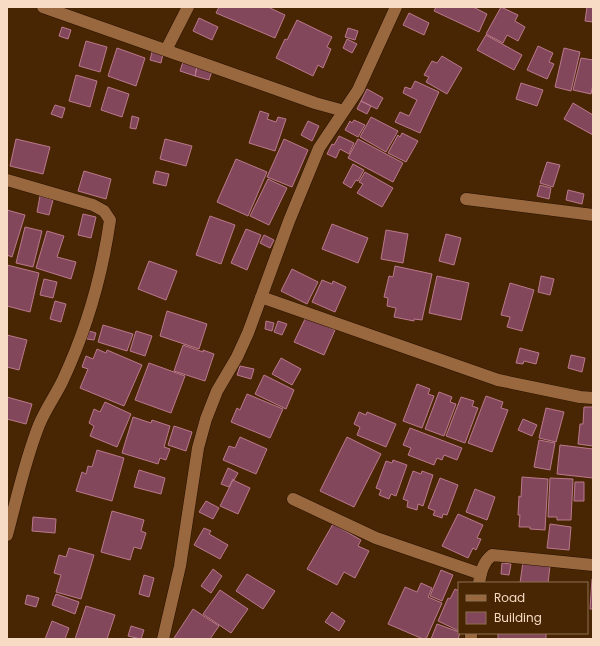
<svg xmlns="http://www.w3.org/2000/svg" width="600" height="646" viewBox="0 0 600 646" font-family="Poppins,sans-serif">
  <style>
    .building { fill: #83475b; stroke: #ba798c }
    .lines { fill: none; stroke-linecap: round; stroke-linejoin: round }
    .minor-casing { stroke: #281100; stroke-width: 13 }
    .minor { stroke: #99683e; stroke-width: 12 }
  </style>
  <rect width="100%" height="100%" fill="#482603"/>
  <path class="building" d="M219,7H268L285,15L275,38L216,13Z
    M436,7H473L487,14L479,32L434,11Z
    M501,7L518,15L515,21L525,27L518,41L507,35L503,43L486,34Z
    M587,7H593V22L585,21Z
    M409,13L429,23L424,35L403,25Z
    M199,18L218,27L212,40L193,31Z
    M297,20L332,37L327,47L331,49L323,68L318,65L313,76L276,58L285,39L287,40Z
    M62,27L71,30L68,39L59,36Z
    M348,28L358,31L355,40L345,37Z
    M486,35L522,55L514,70L477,50Z
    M347,39L357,44L352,53L343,48Z
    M86,41L107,47L100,72L79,66Z
    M538,46L553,53L549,62L554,64L547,79L527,70Z
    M117,48L145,58L136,86L108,76Z
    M564,48L580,52L571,91L555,87Z
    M152,52L163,54L161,63L150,60Z
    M442,56L462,68L447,94L426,82L429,77L424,75L432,61L437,63Z
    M581,58L593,60V84L591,94L573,90Z
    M183,62L197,66L195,76L180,71Z
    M197,66L212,71L209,80L195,76Z
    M76,75L97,81L90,107L69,101Z
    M415,81L439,92L420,133L395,122L400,112L409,116L417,100L403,93L405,87L411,89Z
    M521,83L543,90L537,106L516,99Z
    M108,87L129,94L122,117L101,110Z
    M367,89L383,98L377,109L361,101Z
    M361,101L371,106L367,114L357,109Z
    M573,103L593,115V135L564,119Z
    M55,105L65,108L62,118L51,114Z
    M260,111L269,114L267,119L276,122L278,117L286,119L275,151L249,143Z
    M132,116L139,118L136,129L130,128Z
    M371,117L398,131L386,152L360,137Z
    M354,120L365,125L358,137L345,130L350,121L352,123Z
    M308,121L319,126L312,141L301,135Z
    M402,133L418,141L406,162L388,153L398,135L400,137Z
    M339,136L354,143L349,154L340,149L336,158L327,154L332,144L334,145Z
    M16,139L50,147L43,174L10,166Z
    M165,139L192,146L186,166L160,159Z
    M284,139L308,150L292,187L267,177Z
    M358,139L403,163L393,182L348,158Z
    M236,159L267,172L248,216L217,202Z
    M547,162L560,165L553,187L540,183Z
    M353,164L364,170L358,181L356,180L351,188L343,183Z
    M84,171L111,179L106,199L78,191Z
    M156,171L169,174L166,186L153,183Z
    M365,172L393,188L382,207L357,193L363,184L359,182Z
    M268,179L287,188L269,225L250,216Z
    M540,185L551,188L549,199L537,196Z
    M568,190L584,194L582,204L566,200Z
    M40,196L53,200L49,215L37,212Z
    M7,210L25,215L12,257L7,255Z
    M83,214L96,217L91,238L78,235Z
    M210,216L235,225L221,264L196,255Z
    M332,224L368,238L358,263L322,249Z
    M25,227L42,231L33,267L16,263Z
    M246,229L261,235L247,270L231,263Z
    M386,230L408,234L403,263L381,259Z
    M47,231L64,236L57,257L76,262L71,279L36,268Z
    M446,234L461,238L454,265L439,261Z
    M264,235L274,240L270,248L260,243Z
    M149,261L177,271L166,300L138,289Z
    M7,265L39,273L30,312L7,306Z
    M395,266L432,274L422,320L414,319V321L394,317L396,308L387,306L388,298L384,297L389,276L393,277Z
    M292,269L318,282L307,304L281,291Z
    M437,276L469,283L461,320L429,313Z
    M541,276L554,279L550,295L538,292Z
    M44,279L57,282L53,298L40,295Z
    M322,280L332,284L333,281L346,287L335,312L312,302Z
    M510,283L534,290L522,331L507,327L510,317L501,315Z
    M55,301L66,304L61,322L50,319Z
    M167,311L207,324L199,349L160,336Z
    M306,317L335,330L324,355L294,342Z
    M266,321L274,323L272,331L265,329Z
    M278,321L287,324L282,335L274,332Z
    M103,325L133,334L127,351L98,342Z
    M89,331L96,333L94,340L87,339Z
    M136,331L152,336L145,356L130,351Z
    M7,335L27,340L19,370L7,367Z
    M183,345L203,352V350L214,354L205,381L174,371Z
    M520,348L539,353L536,364L524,361L523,364L516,363Z
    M97,349L106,353L107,350L142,365L124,406L80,388L88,369L82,367L86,356L93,359Z
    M571,355L585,358L582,372L568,368Z
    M281,358L301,369L292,385L272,374Z
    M149,363L185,376L171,413L135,400Z
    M240,366L254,369L251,379L237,375Z
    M264,375L294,390L286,409L255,394Z
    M417,384L430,389L428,394L434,396L422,428L403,421Z
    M439,392L452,397L450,402L456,404L444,436L425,429Z
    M247,394L283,409L270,438L231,422L237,408L240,410Z
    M486,396L503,402L501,408L508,410L492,452L468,443Z
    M7,397L32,404L26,424L7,419Z
    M461,397L474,401L472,406L478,408L465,443L446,436Z
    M105,402L131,414L117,447L90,436L94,426L89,423L94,409L100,412Z
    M584,407H593V446L578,444L580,424H583Z
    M546,408L564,412L556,442L539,438Z
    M359,412L366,415L367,412L396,424L386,447L357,435L360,427L354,424Z
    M133,417L151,423L152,420L170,426L164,447L170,449L166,460L160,458L158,464L122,453Z
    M523,419L537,425L532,436L518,430Z
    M174,426L192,432L186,451L168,445Z
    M410,428L462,448L457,460L444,455L442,460L437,458L434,465L408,455L411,448L403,445Z
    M240,437L267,449L256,474L223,460L229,446L235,448Z
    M347,437L381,454L354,507L320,491Z
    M539,440L555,443L550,470L534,467Z
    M560,445L593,449V478L557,474Z
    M97,450L124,458L112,501L76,491L82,472L86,474L88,466L92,467Z
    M393,460L407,465L396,496L391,494L389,499L379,495L381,490L376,488L386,461L392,463Z
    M228,468L238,473L234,480L233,479L229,487L221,484Z
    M139,470L165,478L161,494L134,487Z
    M413,471L421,474L422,471L433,475L423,506L418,504L417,510L407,507L408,501L403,499Z
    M522,477L548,479L545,530L530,529V527H519L520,515H518L519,496L521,497Z
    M440,478L458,485L447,515L443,514L442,518L433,515L435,511L428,508Z
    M550,478L573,479L571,520H557V517H548Z
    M233,480L250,488L238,514L220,506Z
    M575,482H584V501H574Z
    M475,489L495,497L487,520L466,512Z
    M206,501L219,508L213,519L199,512Z
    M112,511L144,520L141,531L146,533L141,549L134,547L130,560L101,552Z
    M458,514L483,525L477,538L481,539L476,550L473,548L468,558L442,546Z
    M33,517L56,519L55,533L32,531Z
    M333,524L361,540L358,546L369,551L355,578L344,572L337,585L307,569Z
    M550,524L571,527L569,550L547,548Z
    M204,528L211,531L209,534L228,545L220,559L194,545Z
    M69,548L94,555L81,599L56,592L61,575L54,573L59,555L66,557Z
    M523,562L550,566L548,583H520Z
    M502,563L511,564L509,575L501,574Z
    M213,569L222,576L211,593L201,586Z
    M441,570L453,575L442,601L430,596Z
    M247,574L275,591L263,609L236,591Z
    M144,575L154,578L149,597L139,594Z
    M592,579H593V609H590Z
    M421,583L432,588L428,597L442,603L426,639H423L388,624L405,587L417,592Z
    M455,589L459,591V631L438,621L448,598L450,599Z
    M220,590L248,609L231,633L203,614Z
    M56,594L79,602L75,614L52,605Z
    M27,595L39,598L36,607L25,604Z
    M86,606L115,615L107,639H75Z
    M193,609L219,626L210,639H175L174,638Z
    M332,612L345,621L339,631L325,622Z
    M52,621L69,628L65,639H45Z
    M437,624L459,632L460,633L458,639H431Z
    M131,626L144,630L141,639L128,636Z
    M504,633H546V639H498V634Z"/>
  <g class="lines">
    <defs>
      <path id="minor" d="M43,7L315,103L344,111
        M166,50L188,7
        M7,180L93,205L104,211L110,220C102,276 86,331 62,382C55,396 45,410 39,425C25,460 17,498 7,535
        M466,199L593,215
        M261,297L498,380L580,397L593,398
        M293,499L376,538L481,574
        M479,583C481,572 483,562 492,555L593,565
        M163,639L180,566L198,448L206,419L217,391L237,357L248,333L289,221L319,148L358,90L396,7
        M471,639V633"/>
    </defs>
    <use href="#minor" class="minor-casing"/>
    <use href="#minor" class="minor"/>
  </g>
  <rect width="600" height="646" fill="none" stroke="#f7dbc5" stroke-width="16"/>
  <rect x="458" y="582" width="130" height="52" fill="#482603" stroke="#8e6e51"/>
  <rect x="466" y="595" width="20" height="6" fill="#99683e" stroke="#8e6e51"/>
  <text x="494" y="602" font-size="12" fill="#f7dbc5">Road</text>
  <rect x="466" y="612" width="20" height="12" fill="#83475b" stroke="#8e6e51"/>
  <text x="494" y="622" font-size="12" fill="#f7dbc5">Building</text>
</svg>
